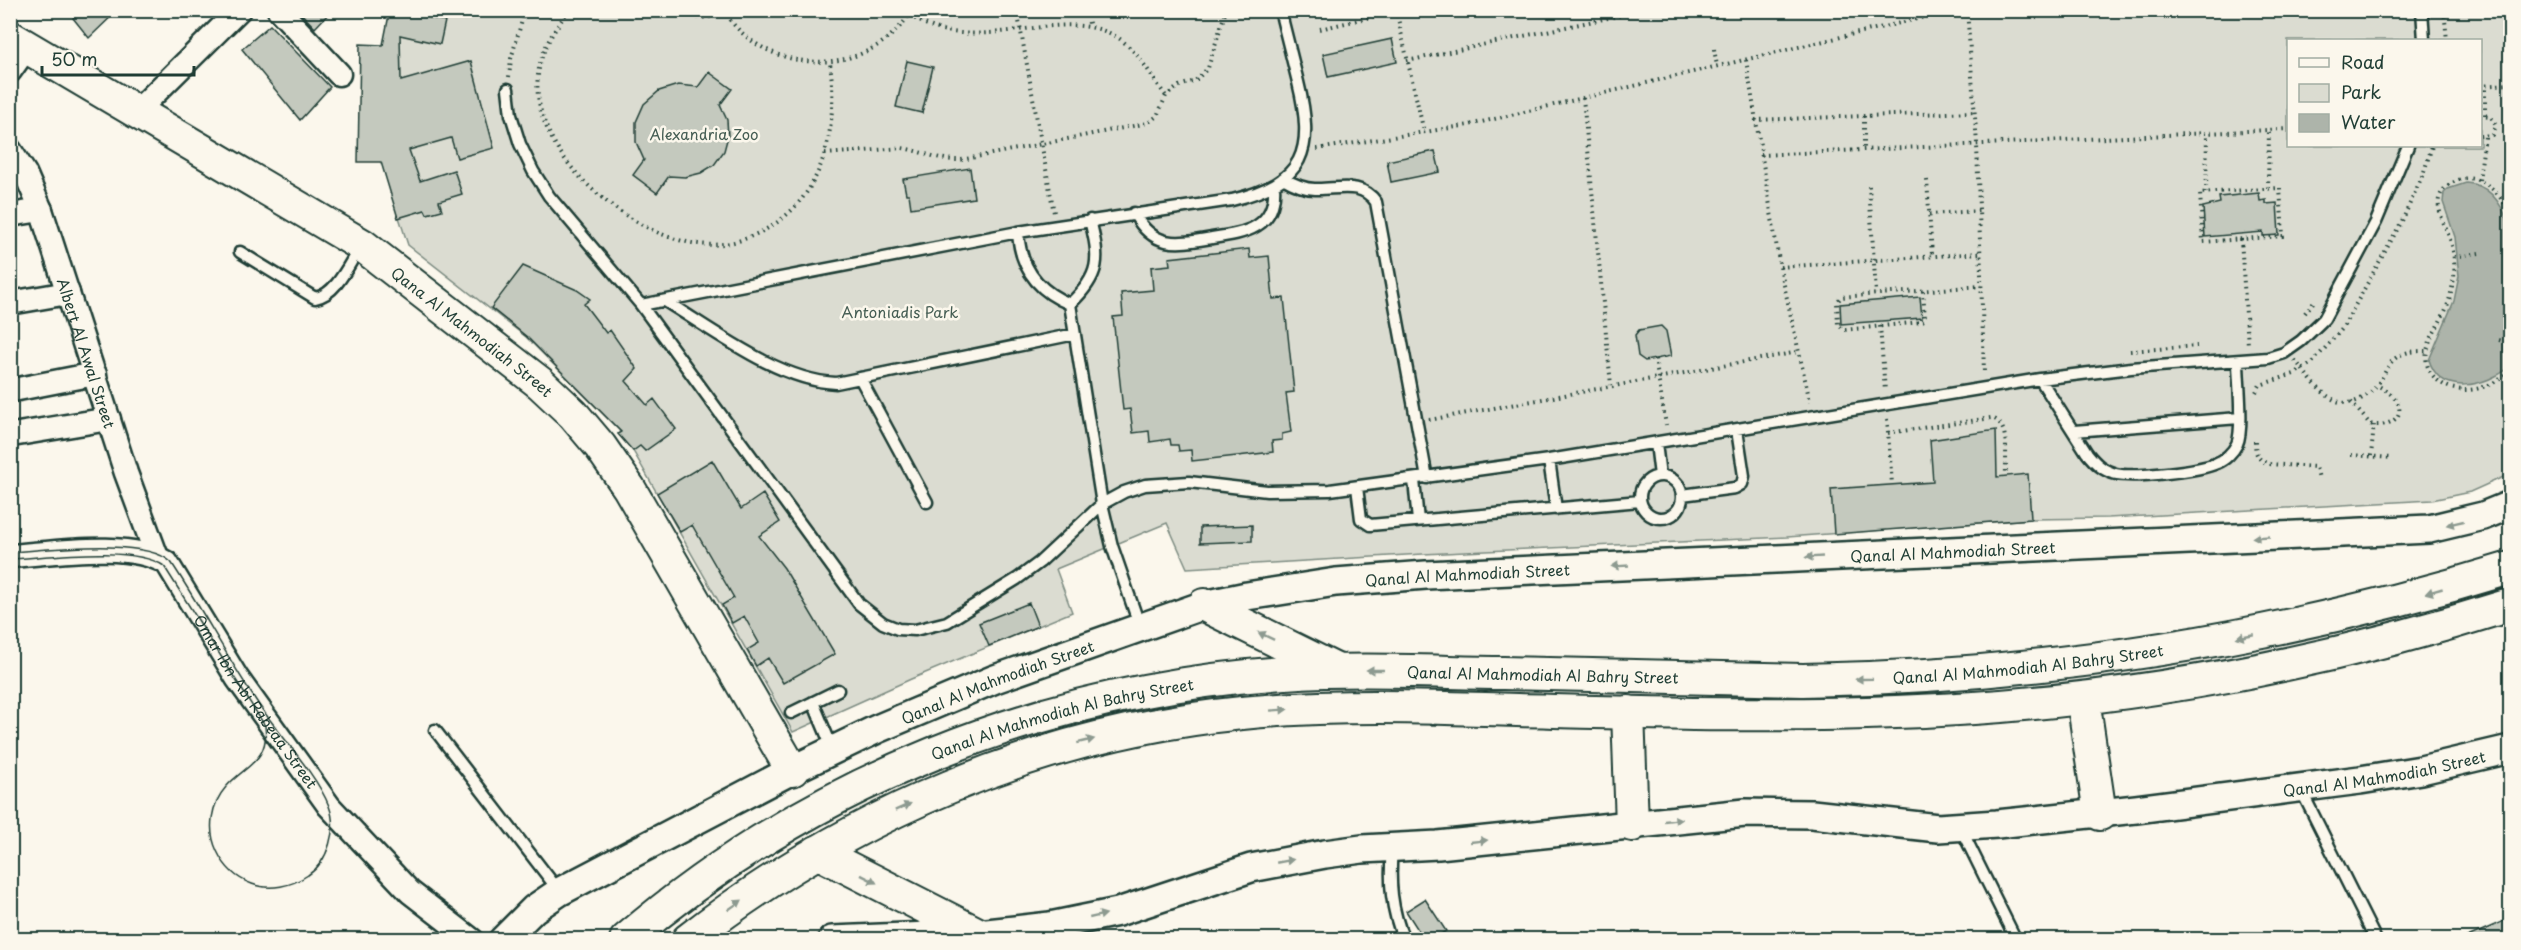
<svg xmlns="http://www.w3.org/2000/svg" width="2521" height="950" viewBox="0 0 2521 950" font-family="'Playpen Sans',sans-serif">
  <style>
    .green { fill: #dbdcd1; stroke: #7d8c82; stroke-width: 1.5; fill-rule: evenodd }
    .water { fill: #adb4aa; stroke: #74847b; stroke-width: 1.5 }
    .building { fill: #c4c9be; stroke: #1f3d34; stroke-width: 1.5 }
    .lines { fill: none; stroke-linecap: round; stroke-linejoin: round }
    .service-casing { stroke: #1f3d34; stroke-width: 15 }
    .minor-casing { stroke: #1f3d34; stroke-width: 27 }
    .tertiary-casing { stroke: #1f3d34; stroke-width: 32 }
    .secondary-casing { stroke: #1f3d34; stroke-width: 36 }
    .path { stroke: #1f3d34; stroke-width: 4; stroke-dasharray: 1.5 4.5; stroke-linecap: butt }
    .service { stroke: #fbf7ec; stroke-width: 10 }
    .minor { stroke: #fbf7ec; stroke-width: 22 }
    .tertiary { stroke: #fbf7ec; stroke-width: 27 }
    .secondary { stroke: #fbf7ec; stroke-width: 32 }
    .tram { stroke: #1f3d34; stroke-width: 1.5 }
    .oneway { fill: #8d9a90 }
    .labels { text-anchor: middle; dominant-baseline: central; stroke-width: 5; stroke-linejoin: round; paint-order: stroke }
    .park-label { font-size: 15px; fill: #455d53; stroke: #fbf7ec }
    .street-label { font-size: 15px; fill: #1f3d34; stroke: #fbf7ec }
  </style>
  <rect width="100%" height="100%" fill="#fbf7ec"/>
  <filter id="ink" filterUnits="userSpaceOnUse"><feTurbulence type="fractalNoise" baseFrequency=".0167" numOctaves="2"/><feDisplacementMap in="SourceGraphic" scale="12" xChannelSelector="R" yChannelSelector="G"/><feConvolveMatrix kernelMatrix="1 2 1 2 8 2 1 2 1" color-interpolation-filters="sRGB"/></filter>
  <g filter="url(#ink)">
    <path class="green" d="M390,11H2510V474L2470,492L2432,500L2108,518L2031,519L1787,537L1423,554L1187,568L1167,523L1056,569L1072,612L911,679L793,732L633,451L618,434L620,431L526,337L408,245L388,183L384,45ZM2288,40H2480V146H2288Z"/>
    <path class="water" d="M2466,183C2491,184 2503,206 2510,227V367C2486,386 2441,398 2429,360L2454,301L2459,276L2455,237L2443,202L2444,193L2448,189Z"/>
    <path class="building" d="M81,10H118L89,38L73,18Z
      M298,10H332L315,28Z
      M390,10H410L409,13L445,21L440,44L400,35L401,81L471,61L494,148L457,158L451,138L409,150L420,181L454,170L462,194L439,201L442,210L427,214L425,210L398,218L381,162H358L360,44L383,45Z
      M270,25L330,87L300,120L242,49Z
      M1392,39L1397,62L1328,77L1323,54Z
      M907,61L933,67L922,113L896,107Z
      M709,72L732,89L720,105L727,120L728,136L724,151L714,165L701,173L685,177L669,176L657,193L633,175L644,160L636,142V122L644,104L659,91L678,85L698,87Z
      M1435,151L1440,172L1391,182L1387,161Z
      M970,168L974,198L911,208L909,194H906L903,179Z
      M2259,193L2260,201L2266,200V204L2277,203L2279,235L2263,236V232L2205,237L2203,207L2220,203L2219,197Z
      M1249,249L1250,258L1269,256L1273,299L1284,298L1294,392L1286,393L1291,432L1282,434V440L1272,441L1273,452L1192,461L1191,450L1179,451L1178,445H1171L1170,439L1150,442L1149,431L1133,433L1130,409L1123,410L1113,317L1123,316L1121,293L1153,290L1151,267L1170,265L1169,258Z
      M523,266L577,290L590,299L584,304L606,333L610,330L637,369L626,381L647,405L654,399L676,429L645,451L640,446L633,451L618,434L621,432L527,337L491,308Z
      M1920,297L1922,318L1841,324L1840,304Z
      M1661,326L1666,331L1671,356L1645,361L1638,356L1635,335L1639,330Z
      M1996,430L1997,477L2028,474L2031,519L1834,534L1831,489L1933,482L1930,440Z
      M712,460L741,509L763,494L780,522L759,536L784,568L835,654L783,683L768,658L756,666L747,650L759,643L744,616L732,623L722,605L734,598L692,525L680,532L657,493Z
      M1252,525V541L1200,543V527Z
      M1029,603L1038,626L989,646L979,623Z
      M1425,899L1446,931L1433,939H1424L1406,911Z
      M2511,918V939H2463Z"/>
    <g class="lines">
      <defs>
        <path id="service" d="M2422,10L2424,40
          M508,89L511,115L520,144L533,171L549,196L641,305L859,604L883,623L898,629L915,630L947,622L1017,579L1040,562L1102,504L1124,492L1145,485L1189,482L1267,491L1330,490L1549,460L2040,379L2131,368L2268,358L2284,353L2301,341L2324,319L2376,222L2408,146
          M1283,178C1293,184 1303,189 1315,189C1337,190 1361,180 1376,202L1427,478
          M1134,213C1153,249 1177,244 1212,238C1246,233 1277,228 1274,185
          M1018,232C1020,267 1037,291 1070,304
          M240,252L315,298C336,295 349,264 360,247
          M665,301C713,330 779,381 836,383L1075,334
          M1070,304L1102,504L1112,546L1140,627
          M1070,304C1101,275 1100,259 1090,220
          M641,305L1018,232L1232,200C1305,182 1315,151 1298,82C1292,58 1286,34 1280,10
          M860,378L927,502
          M2040,379L2087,453C2095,463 2103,471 2116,474C2135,478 2200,471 2217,463C2225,460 2233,452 2237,444C2244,429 2238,380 2238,361
          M2074,431L2239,418
          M1656,443L1660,476
          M1549,460L1556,509
          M1640 497a21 21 0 1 1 42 0a21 21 0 1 1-42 0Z
          M1414,480L1418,521
          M1357,487L1361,519L1370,525L1640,501
          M1682,495L1735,488L1742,484L1744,476L1737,430
          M813,702L833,750
          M791,713L838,690
          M435,730L559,891
          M2301,790L2376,940
          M1960,827L2016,940
          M1392,849C1389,882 1391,909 1404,940"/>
        <g id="minor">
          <path d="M279,10L339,74"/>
          <path d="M10,71L27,47"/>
          <path d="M136,112L239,10"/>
          <path id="s1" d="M10,150L25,173L41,210L126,473L157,557"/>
          <path d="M10,215L41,210"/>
          <path d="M10,303L68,293"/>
          <path d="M13,390L95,374"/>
          <path d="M18,434L109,419"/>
          <path id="s2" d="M10,556C54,553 129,540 167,563L237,678L329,806L410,892L472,940"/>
        </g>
        <g id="tertiary">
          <path id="s3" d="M503,940L534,909L559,892L792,770L877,729L995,679L1204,605L1247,596L1336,582L1426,575L2429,529L2483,516L2510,505"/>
          <path id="s4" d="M832,940L978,934L1050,926L1118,912L1251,868L1325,854L1362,849L1438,845L1745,813L1812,814L1938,828L1997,824L2136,809L2360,780L2421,770L2510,749"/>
        </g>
        <g id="secondary">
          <path id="s5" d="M10,37L362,245L540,383L573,414L600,446L629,488L792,770"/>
          <path d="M1204,605L1334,669"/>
          <path d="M2083,699L2100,814"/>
          <path d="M1628,712L1632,825"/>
          <path d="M817,852L978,934"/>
          <path id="s6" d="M626,940C810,782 1044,689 1285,673C1358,668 1431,672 1503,673C1603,675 1703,677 1803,680C2044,676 2280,639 2510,568"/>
          <path d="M688,940C848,815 1039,733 1242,713C1333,704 1426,707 1517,710C1643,713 1770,717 1896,712C2105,705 2311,668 2510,605"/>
        </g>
      </defs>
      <use href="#service" class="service-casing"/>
      <use href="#minor" class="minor-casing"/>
      <use href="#tertiary" class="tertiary-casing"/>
      <use href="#secondary" class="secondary-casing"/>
      <path class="path" d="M569,10C554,30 541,49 538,75C529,151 623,231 692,243C713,247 735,244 754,235C823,206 839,131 830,63
        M668,10C689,17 704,21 725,13
        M723,10C765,78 871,80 912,10
        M1017,10L1054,213
        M1087,10L1089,24
        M1396,10L1424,132
        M1703,10V13
        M1967,10L1977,144L1984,373
        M2444,10L2447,40
        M910,15C973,62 1063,0 1120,39C1139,53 1152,77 1166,96
        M1320,29L1396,11
        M1714,49L1717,66
        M1746,60L1780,267L1810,402
        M1407,61L1645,10
        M509,77L511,59L525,10
        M2480,86L2510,84
        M1583,98L1611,385
        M2485,115V86
        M1864,116V150
        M2480,116L2491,117L2496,126L2492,135L2480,136
        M1755,120L1975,112
        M1317,149L1469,125L1955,10
        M825,154L902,148C922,151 939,161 961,160L1148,123L1157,116L1166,96L1179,86L1195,81L1208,68L1226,10
        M1761,155L2288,129
        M1927,180L1932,255
        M2479,180L2485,137
        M1869,186L1876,294
        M2268,188L2269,130
        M2280,188L2283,236L2203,242L2200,193Z
        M2206,193L2207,133
        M1929,214L1979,211
        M2510,214C2501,193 2478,169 2454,182C2447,185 2441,191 2439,199C2436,210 2449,233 2452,246C2454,256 2455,268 2454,278C2452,289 2450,299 2446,309C2437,331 2413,357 2436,379C2442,384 2448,388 2456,389C2475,393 2495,384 2510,372
        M2241,239L2248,345
        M2454,257L2479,253
        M1780,267L1980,253
        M1923,291L1925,319L1921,322L1844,330L1838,325L1837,302L1841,297L1981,286
        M2305,313L2315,300
        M1880,326L1885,391
        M2499,340L2510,343
        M2130,351L2197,346
        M1655,359L1666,425
        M2295,360C2317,388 2342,425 2376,386C2386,375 2387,360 2403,354C2410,351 2419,351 2426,351
        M2256,392L2260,385L2294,374L2312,363L2342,329L2402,221L2424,172L2432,146
        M2351,402L2370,424C2385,428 2408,419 2396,400C2391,393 2384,389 2377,385
        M1887,419L1892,484
        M1429,420L1798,352
        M1888,433L1991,418C2011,422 2005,459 2006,476
        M2255,441C2255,453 2257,460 2269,464L2316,467L2319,478
        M2351,455L2392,458
        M2371,456L2374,425"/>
      <use href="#service" class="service"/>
      <use href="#minor" class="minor"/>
      <use href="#tertiary" class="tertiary"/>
      <use href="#secondary" class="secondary"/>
      <path class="tram" d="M10,552C46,550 145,537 171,562C202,609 228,659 259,705C279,734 317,775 329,806C338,829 328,862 308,875C292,886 270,891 252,884C235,878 224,866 217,851C207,830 211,804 226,787C244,766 270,761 265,726L164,566C132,545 49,557 10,559"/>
    </g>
    <defs><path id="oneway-solid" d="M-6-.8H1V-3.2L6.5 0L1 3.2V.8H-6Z" transform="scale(1.5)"/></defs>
    <g class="oneway">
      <use href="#oneway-solid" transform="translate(2455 523) rotate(167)"/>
      <use href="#oneway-solid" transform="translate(2261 537) rotate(177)"/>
      <use href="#oneway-solid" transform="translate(1814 557) rotate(177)"/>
      <use href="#oneway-solid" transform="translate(1620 566) rotate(177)"/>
      <use href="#oneway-solid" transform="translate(2434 591) rotate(164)"/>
      <use href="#oneway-solid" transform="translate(1266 636) rotate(-154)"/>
      <use href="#oneway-solid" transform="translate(2245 636) rotate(169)"/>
      <use href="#oneway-solid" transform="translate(1375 670) rotate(180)"/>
      <use href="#oneway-solid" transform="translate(1864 679) rotate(179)"/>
      <use href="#oneway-solid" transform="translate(1279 710) rotate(-4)"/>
      <use href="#oneway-solid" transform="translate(1086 741) rotate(-14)"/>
      <use href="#oneway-solid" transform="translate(903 807) rotate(-24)"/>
      <use href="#oneway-solid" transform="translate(1673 820) rotate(-6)"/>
      <use href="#oneway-solid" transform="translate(1479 841) rotate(-6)"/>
      <use href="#oneway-solid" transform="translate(1285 861) rotate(-11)"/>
      <use href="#oneway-solid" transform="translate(869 879) rotate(27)"/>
      <use href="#oneway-solid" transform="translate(735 905) rotate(-35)"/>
      <use href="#oneway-solid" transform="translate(1098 916) rotate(-13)"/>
    </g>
  </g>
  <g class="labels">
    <g class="park-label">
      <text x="704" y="133">Alexandria Zoo</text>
      <text x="900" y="311">Antoniadis Park</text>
    </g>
    <g class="street-label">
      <text stroke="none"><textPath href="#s5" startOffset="549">Qana Al Mahmodiah Street</textPath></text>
      <text stroke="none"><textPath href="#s1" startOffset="218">Albert Al Awal Street</textPath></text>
      <text stroke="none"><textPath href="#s3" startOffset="1533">Qanal Al Mahmodiah Street</textPath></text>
      <text stroke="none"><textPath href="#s3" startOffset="1047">Qanal Al Mahmodiah Street</textPath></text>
      <text stroke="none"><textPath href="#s6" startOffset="1467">Qanal Al Mahmodiah Al Bahry Street</textPath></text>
      <text stroke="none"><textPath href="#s6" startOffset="981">Qanal Al Mahmodiah Al Bahry Street</textPath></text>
      <text stroke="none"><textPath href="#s3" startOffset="561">Qanal Al Mahmodiah Street</textPath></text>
      <text stroke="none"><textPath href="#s2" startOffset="324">Omar Ibn Abi Rabeaa Street</textPath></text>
      <text stroke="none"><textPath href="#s6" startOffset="495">Qanal Al Mahmodiah Al Bahry Street</textPath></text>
      <text stroke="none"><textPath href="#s4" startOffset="1569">Qanal Al Mahmodiah Street</textPath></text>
    </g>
  </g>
  <rect width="2521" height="950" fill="none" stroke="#fbf7ec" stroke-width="36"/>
  <rect x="18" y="18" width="2485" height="914" fill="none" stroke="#1f3d34" stroke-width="2" filter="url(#ink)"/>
  <rect x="2287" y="39" width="195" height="108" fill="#fbf7ec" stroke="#a3ada2" stroke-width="1.5"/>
  <rect x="2299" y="58" width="30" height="9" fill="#fbf7ec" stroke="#a3ada2" stroke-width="1.5"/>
  <text x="2341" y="69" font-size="18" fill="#1f3d34">Road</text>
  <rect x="2299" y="84" width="30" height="18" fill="#dbdcd1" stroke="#a3ada2" stroke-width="1.5"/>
  <text x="2341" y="99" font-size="18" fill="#1f3d34">Park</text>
  <rect x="2299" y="114" width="30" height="18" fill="#adb4aa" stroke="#a3ada2" stroke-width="1.5"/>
  <text x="2341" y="129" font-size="18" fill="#1f3d34">Water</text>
  <path d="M42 66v9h152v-9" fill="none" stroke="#1f3d34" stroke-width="3"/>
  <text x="51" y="66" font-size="18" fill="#1f3d34" stroke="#fbf7ec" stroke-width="4.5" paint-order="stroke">50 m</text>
</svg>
